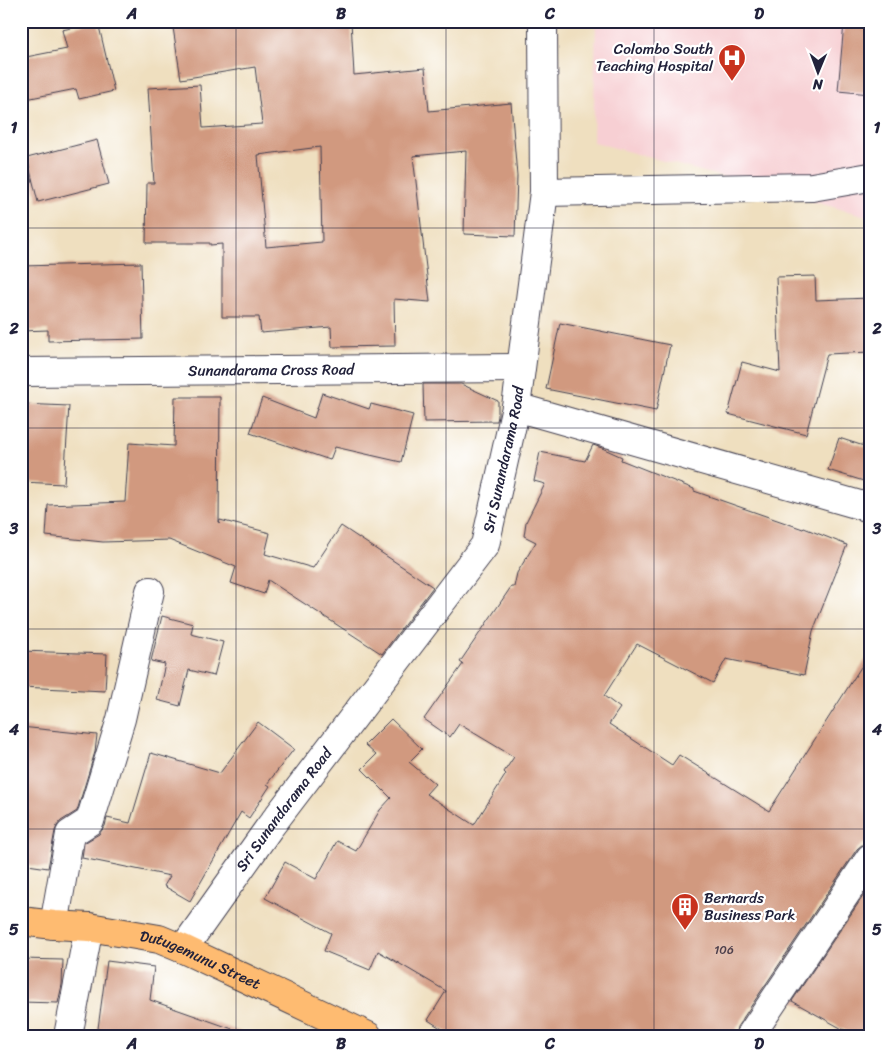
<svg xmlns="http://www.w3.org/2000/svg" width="891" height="1057" viewBox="0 0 891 1057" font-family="Sriracha,sans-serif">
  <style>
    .built { fill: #f7cfd3 }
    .building { fill: #d1997f; fill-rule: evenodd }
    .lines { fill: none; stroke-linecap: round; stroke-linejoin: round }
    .minor-casing { stroke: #413e4f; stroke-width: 30 }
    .major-casing { stroke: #413e4f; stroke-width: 30 }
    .minor { stroke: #fff; stroke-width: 28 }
    .major { stroke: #febb71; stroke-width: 28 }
    .grid { fill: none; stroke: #22223b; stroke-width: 1; stroke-opacity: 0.55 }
    .labels { text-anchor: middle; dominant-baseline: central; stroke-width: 4.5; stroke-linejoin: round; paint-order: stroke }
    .number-label { font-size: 12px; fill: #4e404c }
    .poi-label { font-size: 15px; fill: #22223b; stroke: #fff; text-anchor: end }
    .street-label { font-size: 15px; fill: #22223b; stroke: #fff }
    .neatline { fill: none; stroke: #22223b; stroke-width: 2 }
    .grid-label { font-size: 16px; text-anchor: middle; font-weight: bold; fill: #22223b }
  </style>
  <rect width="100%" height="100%" fill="#fff"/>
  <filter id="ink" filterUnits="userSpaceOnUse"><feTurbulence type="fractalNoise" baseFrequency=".02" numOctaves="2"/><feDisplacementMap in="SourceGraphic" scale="10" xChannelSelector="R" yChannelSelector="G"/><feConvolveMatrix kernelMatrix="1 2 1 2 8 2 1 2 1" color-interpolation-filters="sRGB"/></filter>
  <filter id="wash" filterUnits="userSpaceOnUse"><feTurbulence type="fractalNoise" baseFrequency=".0096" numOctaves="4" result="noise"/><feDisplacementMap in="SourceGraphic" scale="20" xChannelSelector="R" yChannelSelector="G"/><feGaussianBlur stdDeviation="1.12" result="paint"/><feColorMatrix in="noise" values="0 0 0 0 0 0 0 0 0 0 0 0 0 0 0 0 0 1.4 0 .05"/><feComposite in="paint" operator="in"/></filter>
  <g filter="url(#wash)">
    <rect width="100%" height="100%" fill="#efdfbf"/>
    <path class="built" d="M596,21H870V217L593,142Z"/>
    <g id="blocks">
      <path class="building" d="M172,21H351L354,75L425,68L429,111L511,103L517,176L515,236L464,234L466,151L413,156L430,302L394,299L395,346L332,347L331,327L261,333L259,317H222V244L210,245V243H146L147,183H154L148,88L200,85L203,128L262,124L255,67L181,79ZM320,147L322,242L266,247L258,155Z
        M98,22L114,91L79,99L76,89L21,100V58L67,49L62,30Z
        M844,23L870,25V94L838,91Z
        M97,140L109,184L38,202L27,158Z
        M141,263L143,339L48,341V330L21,331V266Z
        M815,276L816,300L870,298V352L827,354L806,434L728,414L742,362L780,372L776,277Z
        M560,323L670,345L656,411L546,389Z
        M423,384H461L498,401V416L497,421L424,422Z
        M322,393L369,409L371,404L413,415L401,462L335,447L330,460L250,433L262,398L314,418Z
        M175,397H220L219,523L220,520L270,533L265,554L313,568L341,526L433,587L382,654L268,580L264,594L231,583L236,567L169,540L103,542L46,536L48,505L125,502L129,443L174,446Z
        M21,404L69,406L64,484L21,482Z
        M839,438L870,448V483L828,470Z
        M593,445L602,448L622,457L621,460L694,489V491L803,529L804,528L847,545L813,631L804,675L726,659L713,683L637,644L604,696L620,708L609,724L672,765L679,755L769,811L870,653V843L863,844L857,849L737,1027L735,1036H453L428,1020L446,991L378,951L370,970L324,951L331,933L265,898L285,862L316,879L337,841L356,851L380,810L391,798L362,769L376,755L365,745L391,719L422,749L409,762L435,784L426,794L474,825L506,774L504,772L514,757L459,724L450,737L424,719L463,664L460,662L511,587H514L517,573L536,542L524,536L526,522L545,484L534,481L540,452L585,461Z
        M162,616L193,624L191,634L223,642L214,676L189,670L180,706L157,700L165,664L151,661Z
        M21,651L107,654L105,691L21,687Z
        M258,722L294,749L267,784L270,786L249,818L241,812L190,901L164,886L170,876L82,858L84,843L99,834L105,826L107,818L130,823L151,753L220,773Z
        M21,727L97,735L95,752L77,811L61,821L57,826L55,831L48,868L21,864Z
        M870,886V1036H855L792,1001Z
        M21,959L63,960L62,985L58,1003L21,1002Z
        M107,961L154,967L150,1000L241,1032V1036H97Z"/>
    </g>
  </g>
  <g filter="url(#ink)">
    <use href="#blocks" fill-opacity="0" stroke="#413e4f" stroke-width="1"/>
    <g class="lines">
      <defs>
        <g id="minor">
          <path d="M544,192L812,187L870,177"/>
          <path id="s1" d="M21,372L521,368"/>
          <path d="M516,407L870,508"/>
          <path d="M54,925L70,834L90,821L121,719L150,591"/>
          <path id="s2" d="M183,949L269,828L485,545L516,407L544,192L543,21"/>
          <path d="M68,1036L89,927"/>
          <path d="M750,1036L870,858"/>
        </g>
        <g id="major">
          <path id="s3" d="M21,921L54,925L89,927L159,939L183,949L368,1036"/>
        </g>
      </defs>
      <use href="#minor" class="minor-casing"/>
      <use href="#major" class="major-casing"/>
      <use href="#minor" class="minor"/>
      <use href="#major" class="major"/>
    </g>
  </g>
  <path class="grid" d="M236,21V1036M446,21V1036M654,21V1036M21,228H870M21,428H870M21,629H870M21,829H870"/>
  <defs>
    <symbol id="hospital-pin" viewBox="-11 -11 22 30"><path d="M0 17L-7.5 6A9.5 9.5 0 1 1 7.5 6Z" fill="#c8321e" stroke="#fff"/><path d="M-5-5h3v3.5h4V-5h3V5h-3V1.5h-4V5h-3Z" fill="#fff"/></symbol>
    <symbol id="building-pin" viewBox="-11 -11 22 30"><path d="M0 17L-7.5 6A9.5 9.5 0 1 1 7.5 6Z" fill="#c8321e" stroke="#fff"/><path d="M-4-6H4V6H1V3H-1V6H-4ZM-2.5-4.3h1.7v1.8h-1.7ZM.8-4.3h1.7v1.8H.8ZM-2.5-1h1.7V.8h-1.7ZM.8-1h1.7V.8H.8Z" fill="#fff"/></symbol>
  </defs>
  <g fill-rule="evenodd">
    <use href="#hospital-pin" x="716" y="42" width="32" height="43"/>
    <use href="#building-pin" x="669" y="891" width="32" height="43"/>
  </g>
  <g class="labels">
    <g class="number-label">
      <text x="724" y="950">106</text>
    </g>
    <g class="poi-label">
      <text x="713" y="49">Colombo South<tspan x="713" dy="17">Teaching Hospital</tspan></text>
      <text x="704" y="898" text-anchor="start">Bernards<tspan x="704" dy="17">Business Park</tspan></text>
    </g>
    <g class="street-label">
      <text stroke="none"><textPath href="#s1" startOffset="250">Sunandarama Cross Road</textPath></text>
      <text stroke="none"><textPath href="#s2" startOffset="592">Sri Sunandarama Road</textPath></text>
      <text stroke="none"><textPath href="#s2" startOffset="172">Sri Sunandarama Road</textPath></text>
      <text stroke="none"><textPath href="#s3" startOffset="185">Dutugemunu Street</textPath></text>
    </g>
  </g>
  <rect width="891" height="1057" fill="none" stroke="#fff" stroke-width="55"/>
  <g transform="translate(818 72) rotate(181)" stroke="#ffffff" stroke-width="4" paint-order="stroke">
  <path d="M0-4L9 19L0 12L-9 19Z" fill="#22223b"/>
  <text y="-8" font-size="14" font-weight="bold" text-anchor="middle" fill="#22223b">N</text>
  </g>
  <rect x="28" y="28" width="836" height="1002" class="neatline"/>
  <g class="grid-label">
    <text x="132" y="19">A</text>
    <text x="341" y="19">B</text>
    <text x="550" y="19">C</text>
    <text x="759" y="19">D</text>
    <text x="14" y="133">1</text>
    <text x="877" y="133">1</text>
    <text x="14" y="334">2</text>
    <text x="877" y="334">2</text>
    <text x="14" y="534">3</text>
    <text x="877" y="534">3</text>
    <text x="14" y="735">4</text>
    <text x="877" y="735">4</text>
    <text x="14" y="935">5</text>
    <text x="877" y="935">5</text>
    <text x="132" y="1049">A</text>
    <text x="341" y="1049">B</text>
    <text x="550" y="1049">C</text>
    <text x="759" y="1049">D</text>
  </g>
</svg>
